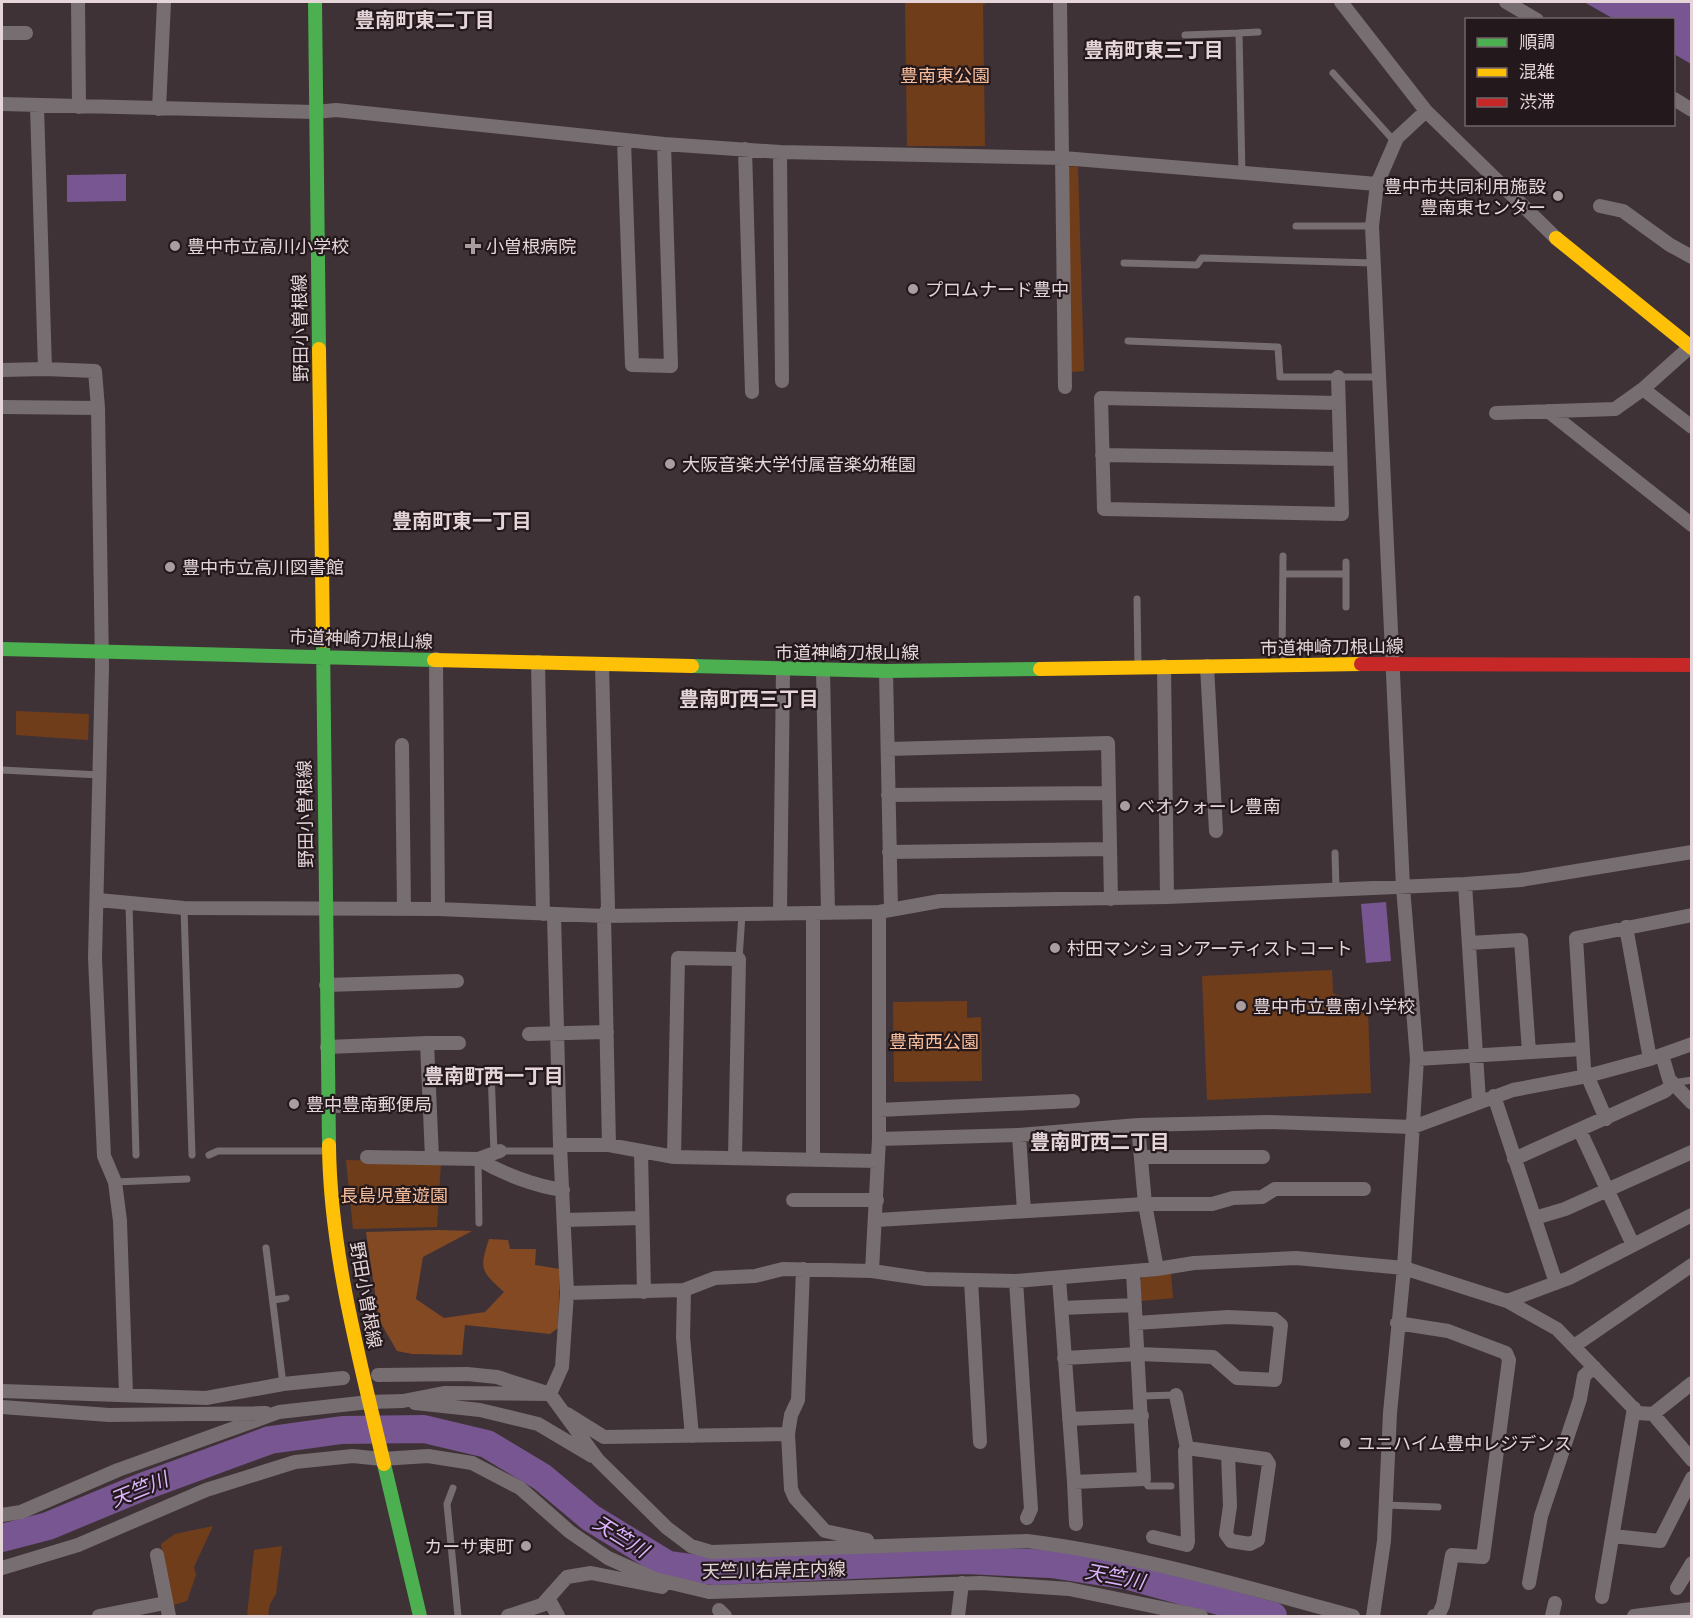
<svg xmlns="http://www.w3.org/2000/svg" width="1693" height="1618" viewBox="0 0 1693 1618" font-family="Mulish,'Noto Sans JP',sans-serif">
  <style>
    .green { fill: #703d1b }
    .forest { fill: #834922 }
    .water { fill: #775691 }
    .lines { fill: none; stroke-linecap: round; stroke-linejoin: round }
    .river { stroke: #775691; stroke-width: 28 }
    .lane { stroke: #776e71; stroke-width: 7 }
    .street { stroke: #776e71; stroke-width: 14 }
    .fast { stroke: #4caf50; stroke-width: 14 }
    .slow { stroke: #ffc107; stroke-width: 14 }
    .jam { stroke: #c62828; stroke-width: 14 }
    .poi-dot { fill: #ab9ca0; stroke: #23181b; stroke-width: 2 }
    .labels { text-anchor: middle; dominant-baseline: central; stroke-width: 4.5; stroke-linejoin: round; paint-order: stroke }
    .park-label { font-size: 18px; fill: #f8be9c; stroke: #23181b }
    .poi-label { font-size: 18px; fill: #e5d5d9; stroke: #23181b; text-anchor: start }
    .street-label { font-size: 18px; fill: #e5d5d9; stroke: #23181b }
    .neighbourhood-label { font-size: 20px; font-weight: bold; fill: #e5d5d9; stroke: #23181b }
    .water-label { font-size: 20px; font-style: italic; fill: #dcb5fe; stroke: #23181b }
  </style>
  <rect width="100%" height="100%" fill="#3f3236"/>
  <path class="green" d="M905,2H987L983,5L985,146H907Z
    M1078,166L1084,371L1071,372L1065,171L1069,167Z
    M16,711L89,714L88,740L16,735Z
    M1332,970L1333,993L1368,1012L1371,1093L1207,1100L1202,976Z
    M967,1001V1018L981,1017L982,1081L894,1082L893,1002Z
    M346,1160L441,1162L437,1227L353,1229Z
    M1171,1273L1173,1298L1141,1301L1139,1282L1144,1275Z
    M213,1526L194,1567L196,1575L187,1601L170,1606L161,1544L175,1534Z
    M282,1546L276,1594L270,1604L268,1616H247L254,1550Z"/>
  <path class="forest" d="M439,1230L472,1231L423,1257L416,1299L444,1318L485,1312L504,1292C481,1271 479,1270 489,1239L508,1240L510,1249H536L535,1265L560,1269L558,1328L550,1334L465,1325L462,1355L412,1354L397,1351L379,1320L366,1232Z"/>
  <path class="water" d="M1584,2H1691V64L1674,54V20L1614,19Z
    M126,174V201L67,202V175Z
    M1386,902L1391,961L1366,963L1361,904Z"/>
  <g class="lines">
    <path class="river" d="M2,1538L48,1526L142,1487L270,1440L342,1430L424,1429L487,1444L542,1477L591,1518L668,1565L714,1571L965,1560L1051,1564L1129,1576L1273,1616"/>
    <path class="lane" d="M1239,33L1258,32
      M1185,35L1239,33L1242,174
      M1333,73L1395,142
      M1296,226H1372
      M1124,263L1197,265L1202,258L1373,263
      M1128,341L1278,347L1280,377H1380
      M1283,574H1346
      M1137,599L1138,665
      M1346,607V562
      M1282,664L1283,556
      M2,770L100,775
      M1335,853L1336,889
      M129,904L136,1155
      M184,908L192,1155
      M739,959L742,914
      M491,1070L494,1153
      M1673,1083L1692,1080
      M500,1151H560
      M209,1155L218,1151H329
      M478,1159L479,1223
      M115,1182L187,1179
      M266,1248L283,1384
      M273,1300L286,1298
      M1141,1396L1176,1395
      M1144,1479L1148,1486H1171
      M453,1488L447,1504L458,1616
      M1385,1505L1438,1507"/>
    <path class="street" d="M78,2L79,107
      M1060,2L1065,387
      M1341,2L1426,111L1556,238
      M1506,2L1537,20
      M2,33H26
      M1674,99L1692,110
      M2,104L316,112L336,110L664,144L780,152L1063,158L1377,184
      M37,106L45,369L95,371L98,408L102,667L95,958L104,1156L115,1182L120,1221L126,1394
      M159,109L164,2
      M624,141L632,365L671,366L664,144
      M745,149L752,392
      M780,152L782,381
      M1600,206L1623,211L1670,245L1692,257
      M2,370L45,369
      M1643,389L1692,427
      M1338,403L1101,398L1104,509L1342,514L1338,377
      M2,407L98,408
      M1548,411L1692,525
      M1496,413L1615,409L1643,389L1690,347
      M1102,455L1340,459
      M436,659L438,909
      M538,662L543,914
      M602,664L608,908L604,916L609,1145
      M1164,666L1167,897
      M1207,666L1216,831
      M823,670L828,912
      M886,671L891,910
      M402,745L404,909
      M888,749L1108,743L1111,899
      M888,795L1109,793
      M889,852L1110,849
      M1465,884L1479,1101
      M98,900L184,908L438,909L604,916L879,912L940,901L1167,897L1465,884L1521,880L1692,852
      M780,913L783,670
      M554,915L560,1145L567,1293
      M1626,927L1650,1059
      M1469,943L1521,940L1529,1052
      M326,985L457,981
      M529,1034L607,1032
      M427,1043H459
      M327,1047L427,1043L432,1158
      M1662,1055L1669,1079L1692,1103
      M1417,1059L1582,1049
      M1494,1096L1556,1283
      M328,1106L429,1104
      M879,1110L1073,1101
      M1606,1119L1584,1068L1576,938L1692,915
      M1138,1125L1145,1204L1157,1269
      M1580,1131L1633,1245
      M1019,1135L1024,1211
      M879,1139L1019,1135L1138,1125L1268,1122L1413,1127L1513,1090L1587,1076L1650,1059L1692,1044
      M560,1145H609L674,1157L878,1161
      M500,1151L478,1159C503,1174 535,1186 563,1190
      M641,1151L644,1292
      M367,1157L478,1159
      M674,1157L678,958L739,959L735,1157
      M1141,1157H1263
      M813,1158V913
      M1514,1159L1665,1091L1673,1084
      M793,1200H877
      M1535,1218L1565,1209L1692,1152
      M565,1220L641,1218
      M877,1220L1145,1204H1212L1233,1198L1262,1197L1275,1189H1364
      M872,1271L879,1139V912
      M1059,1278L1074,1482L1144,1479L1133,1272
      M971,1280L980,1442
      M1016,1281L1031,1509L1027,1518
      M684,1290L683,1337L692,1436
      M1507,1301L1569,1278L1692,1215
      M1061,1308L1135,1305
      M1397,1323L1448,1331L1506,1353L1509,1360L1483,1557L1452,1555L1443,1605L1438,1616H1434
      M1574,1346L1692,1265
      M1064,1358L1139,1354L1213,1357L1237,1378L1275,1380L1281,1325L1274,1319L1228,1317L1136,1323
      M378,1375L467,1374L497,1377L550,1394L562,1367L567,1293L684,1290L715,1278L755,1276L783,1269L872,1271L926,1279L1016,1281L1157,1269L1194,1263L1296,1258L1404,1268L1507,1301L1557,1329L1638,1413L1653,1414L1692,1460
      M2,1391L206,1398L283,1384L343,1378
      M1176,1395L1187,1448L1266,1459L1269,1464L1258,1540L1250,1544L1231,1541L1226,1534L1230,1506L1228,1454
      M415,1403L480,1410L538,1424L592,1456
      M2,1407L109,1415L266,1413
      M567,1414L604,1437L788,1434L791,1489L795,1498L825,1531L867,1540
      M1653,1414L1692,1383
      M1069,1419L1142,1416
      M788,1434L791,1415L798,1400L803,1269
      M1074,1482L1076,1524
      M2,1515L21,1512L118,1470L279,1412L369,1402L403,1401L444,1393L550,1394L598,1460L667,1528L691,1546L711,1552L1027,1541C1138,1555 1245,1587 1353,1616
      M1613,1536L1660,1541L1692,1478
      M1153,1537L1187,1545L1188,1541L1185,1451L1187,1448
      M157,1555L169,1616
      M2,1568L78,1545L206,1490L295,1462L353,1456L382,1459L428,1456L472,1463L520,1488L570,1532L608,1558L655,1579L709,1592L981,1583L1069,1589L1201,1616
      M1529,1583L1541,1516L1580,1399L1584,1376L1594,1367
      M1677,1588L1692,1563
      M1602,1597L1634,1408
      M548,1598L558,1616
      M719,1610L725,1616
      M99,1616L165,1603
      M508,1616L542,1605L567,1577L591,1573L662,1587
      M958,1616L962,1583
      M1373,1616L1384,1541L1390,1413L1404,1268L1417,1059L1403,887L1372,226L1377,184L1397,138L1426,111
      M1552,1616L1555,1603
      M1634,1616L1692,1609"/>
    <path class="fast" d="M315,2L319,349
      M323,641L329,1145
      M2,649L434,660
      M692,666L886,671L1040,669
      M384,1464L420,1616"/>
    <path class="slow" d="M1556,238L1692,348
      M319,349L323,641
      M434,660L692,666
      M1040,669L1361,664
      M329,1145C330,1253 360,1360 384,1464"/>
    <path class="jam" d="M1361,664L1692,665"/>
  </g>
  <g class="poi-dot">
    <circle cx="1558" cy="196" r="6"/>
    <circle cx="175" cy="246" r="6"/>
    <path d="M470 237h6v6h6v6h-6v6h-6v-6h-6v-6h6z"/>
    <circle cx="913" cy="289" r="6"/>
    <circle cx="670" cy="464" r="6"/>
    <circle cx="170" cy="567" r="6"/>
    <circle cx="1125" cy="806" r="6"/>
    <circle cx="1055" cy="948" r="6"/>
    <circle cx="1241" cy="1006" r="6"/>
    <circle cx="294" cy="1104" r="6"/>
    <circle cx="1345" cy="1443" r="6"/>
    <circle cx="526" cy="1546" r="6"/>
  </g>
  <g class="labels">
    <g class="park-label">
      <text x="945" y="75">豊南東公園</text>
      <text x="934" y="1041">豊南西公園</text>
      <text x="394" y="1195">長島児童遊園</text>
    </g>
    <g class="poi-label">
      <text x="1546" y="186" text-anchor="end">豊中市共同利用施設<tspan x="1546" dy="21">豊南東センター</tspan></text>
      <text x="187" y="246">豊中市立高川小学校</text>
      <text x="486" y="246">小曽根病院</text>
      <text x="925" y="289">プロムナード豊中</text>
      <text x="682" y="464">大阪音楽大学付属音楽幼稚園</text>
      <text x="182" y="567">豊中市立高川図書館</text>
      <text x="1137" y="806">ベオクォーレ豊南</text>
      <text x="1067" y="948">村田マンションアーティストコート</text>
      <text x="1253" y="1006">豊中市立豊南小学校</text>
      <text x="306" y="1104">豊中豊南郵便局</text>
      <text x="1357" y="1443">ユニハイム豊中レジデンス</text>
      <text x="514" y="1546" text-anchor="end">カーサ東町</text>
    </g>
    <g class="street-label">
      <text transform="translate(300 328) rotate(-91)">野田小曽根線</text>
      <text transform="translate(361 639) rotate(2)">市道神崎刀根山線</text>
      <text transform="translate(1332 647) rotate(-1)">市道神崎刀根山線</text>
      <text x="847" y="652">市道神崎刀根山線</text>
      <text transform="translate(305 814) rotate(-91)">野田小曽根線</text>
      <text transform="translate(366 1295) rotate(80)">野田小曽根線</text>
      <text transform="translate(774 1570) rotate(-1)">天竺川右岸庄内線</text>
    </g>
    <g class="neighbourhood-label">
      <text x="425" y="19">豊南町東二丁目</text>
      <text x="1154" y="49">豊南町東三丁目</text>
      <text x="462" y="520">豊南町東一丁目</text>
      <text x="749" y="698">豊南町西三丁目</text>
      <text x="494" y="1075">豊南町西一丁目</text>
      <text x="1100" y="1141">豊南町西二丁目</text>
    </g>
    <g class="water-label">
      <text transform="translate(139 1489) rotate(-22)">天竺川</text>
      <text transform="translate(621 1536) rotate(32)">天竺川</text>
      <text transform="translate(1115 1576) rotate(11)">天竺川</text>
    </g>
  </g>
  <rect width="1693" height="1618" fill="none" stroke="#e5d5d9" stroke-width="6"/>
  <rect x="1465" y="18" width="210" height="108" fill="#23181b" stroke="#716467" stroke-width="1.5"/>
  <rect x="1477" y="38" width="30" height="9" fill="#4caf50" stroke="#716467" stroke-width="1.5"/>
  <text x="1519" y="48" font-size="18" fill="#e5d5d9">順調</text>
  <rect x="1477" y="68" width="30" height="9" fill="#ffc107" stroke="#716467" stroke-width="1.5"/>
  <text x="1519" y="78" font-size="18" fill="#e5d5d9">混雑</text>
  <rect x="1477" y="98" width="30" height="9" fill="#c62828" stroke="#716467" stroke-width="1.5"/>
  <text x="1519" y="108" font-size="18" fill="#e5d5d9">渋滞</text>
</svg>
